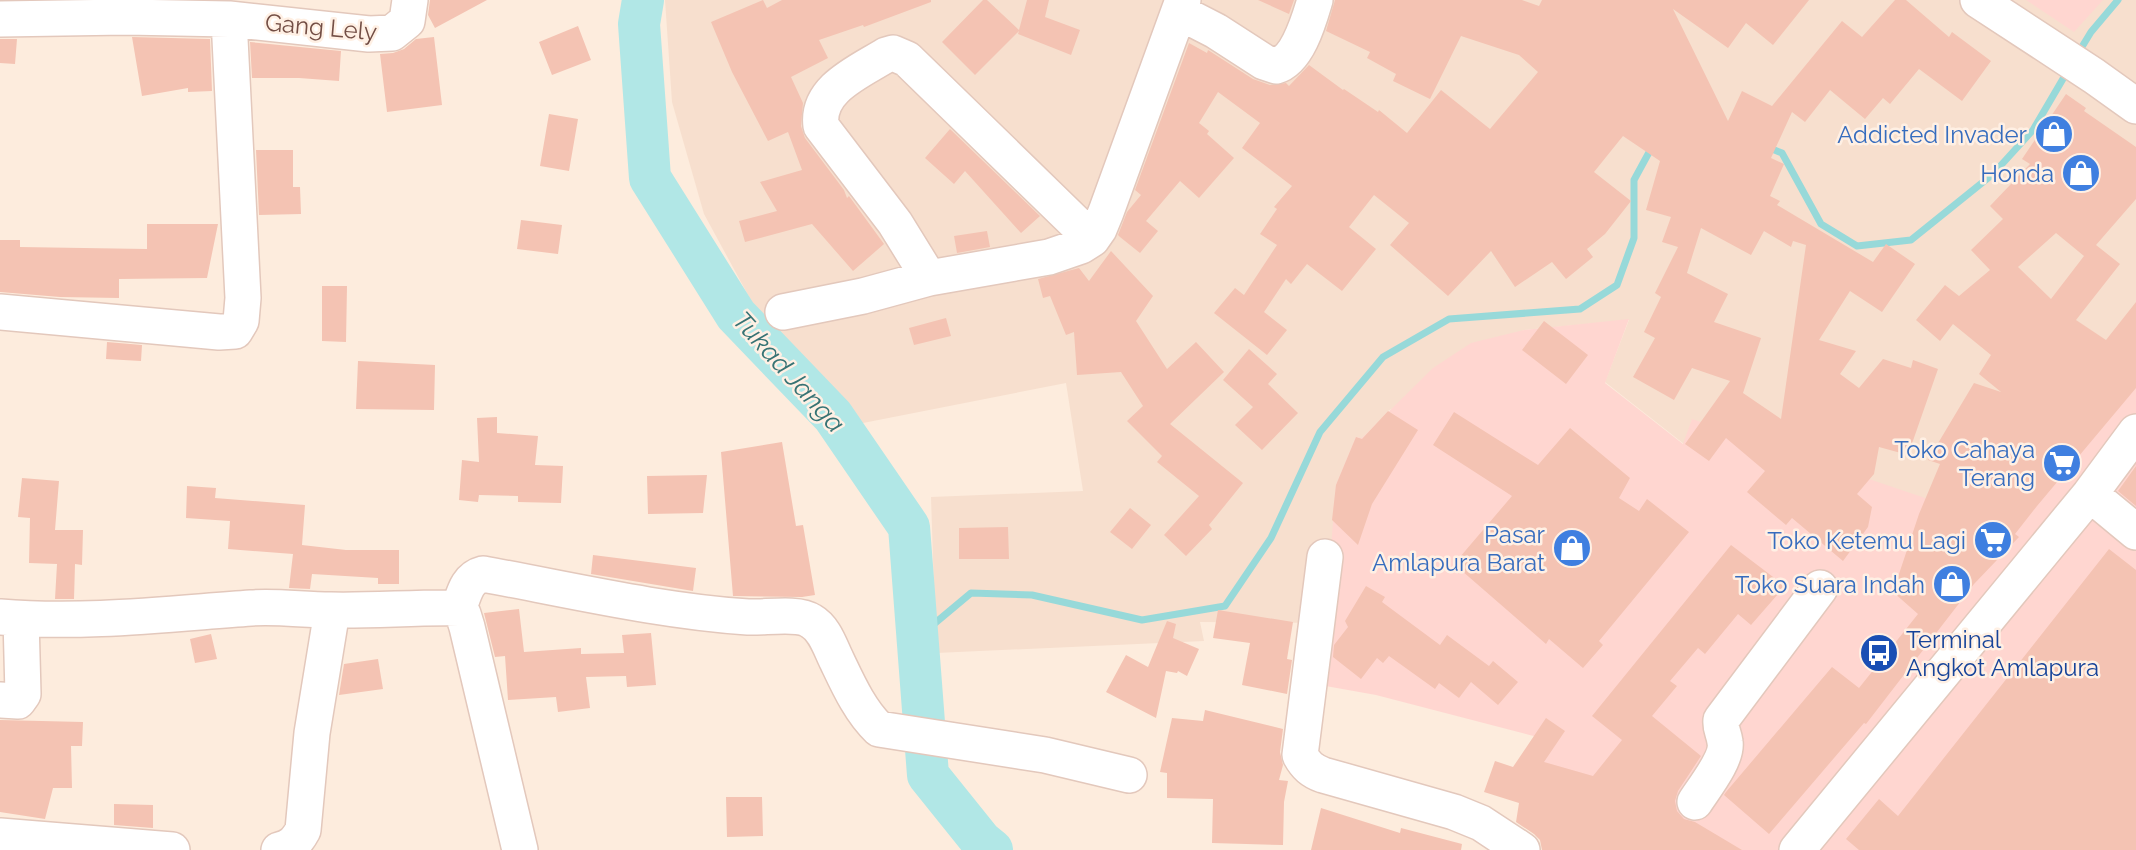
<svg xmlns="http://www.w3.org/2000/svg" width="2136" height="850" viewBox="0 0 2136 850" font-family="Raleway,sans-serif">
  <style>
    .residential { fill: #f7dfce }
    .commercial { fill: #ffd6d0 }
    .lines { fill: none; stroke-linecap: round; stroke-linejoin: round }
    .stream { stroke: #97d9d9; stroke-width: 7 }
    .river { stroke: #b1e7e6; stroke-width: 42 }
    .building { fill: #f4c3b3; fill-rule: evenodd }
    .minor-casing { stroke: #e3c8bc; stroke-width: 38 }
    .minor { stroke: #fff; stroke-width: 35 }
    .labels { text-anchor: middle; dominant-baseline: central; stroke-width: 5; stroke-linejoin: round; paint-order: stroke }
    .street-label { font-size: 24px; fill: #734e45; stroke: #fff0e4 }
    .shop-label { font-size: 24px; fill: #366cbe; stroke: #fff0e4; text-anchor: end }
    .transit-label { font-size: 24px; fill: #164399; stroke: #fff0e4; text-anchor: start }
    .water-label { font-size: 26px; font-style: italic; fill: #367374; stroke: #fff0e4 }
  </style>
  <rect width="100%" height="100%" fill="#fdecdd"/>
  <path class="residential" d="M665,0H2136V306L1986,497L1931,501L1692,420L1684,444L1605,382L1629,320L1524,330L1388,411L1362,439L1357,437L1324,623L1200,622L1204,641L936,653L931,497L1083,491L1066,383L858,424L760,317L704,214L672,102Z"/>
  <path class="commercial" d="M2026,0H2103L2074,32Z
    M2136,306V850H1664L1516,788L1541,738L1376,695L1320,685L1336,485L1356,437L1362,438L1433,368L1471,343L1524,330L1629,319L1605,383L1683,444L1692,419L1931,500L1986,497Z"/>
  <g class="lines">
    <path class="stream" d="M2077,55L2091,32L2118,0
      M1767,147L1782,153L1821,224L1857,246L1911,240L1993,174L2033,130L2067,72
      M916,639L971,593L1032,595L1142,620L1225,606L1271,538L1320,432L1383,357L1449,319L1580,309L1617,285L1634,238V180L1653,145"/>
    <path class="river" d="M643,0L639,24L650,178L736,315L833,416L909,527L928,775L981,841L992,850"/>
  </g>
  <path class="building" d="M430,0H487L435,28L428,15Z
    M763,0L767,8L782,0H931V2L864,27L863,25L819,40L828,58L791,77L803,103L801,126L805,138L844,190L847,198L849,196L884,244L853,271L812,224L745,242L739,221L777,211L760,182L802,170L788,132L768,141L732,72L711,22Z
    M983,0H987L1019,30L1027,0H1049L1045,17L1080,30L1071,55L1018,34L1019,31L975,75L942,42Z
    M1258,0H1294L1289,14Z
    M1335,0H1522L1539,6L1542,0H1809L1773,45L1746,23L1728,48L1673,9L1728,121L1742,91L1772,106L1842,21L1862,37L1895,0H1906L1949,37L1952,32L1991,61L1962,101L1919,69L1890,104L1883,98L1865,119L1830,90L1805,122L1792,112L1771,158L1784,164L1770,196L1780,201L1777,205L1873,262L1886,244L1915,264L1882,312L1850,291L1819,340L1856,351L1840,374L1859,388L1883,359L1911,368L1913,360L1938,369L1908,455L1879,447L1874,474L1857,494L1872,507L1868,527L1843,561L1792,518L1786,525L1747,492L1765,471L1726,438L1709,461L1685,444L1730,381L1692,368L1674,400L1633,377L1655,338L1644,332L1661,297L1655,293L1678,247L1662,242L1671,217L1646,210L1660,161L1623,136L1594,172L1631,201L1605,234L1587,249L1593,257L1566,279L1552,262L1515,287L1491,251L1448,296L1390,245L1409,223L1374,195L1349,227L1376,249L1342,291L1307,264L1291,284L1286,279L1264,312L1287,330L1267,355L1214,313L1235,288L1244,295L1277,245L1260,234L1277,209L1274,207L1292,186L1242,148L1260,123L1218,92L1199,123L1209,131L1207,134L1234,158L1199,198L1180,181L1146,221L1158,231L1140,253L1120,237L1118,235L1127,212L1141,195L1135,190L1189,43L1207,53L1208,50L1253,79L1270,85L1286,83L1289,86L1309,65L1343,90L1344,89L1378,112L1379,110L1407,133L1441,90L1490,129L1538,72L1519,55L1461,36L1430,99L1393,81L1396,74L1367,58L1370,52L1326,31ZM1701,228L1751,255L1764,231L1791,247L1793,241L1806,245L1781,419L1743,393L1761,338L1714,322L1728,294L1687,273Z
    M578,26L591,60L552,75L539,42Z
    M132,37L210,39L212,91L188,92V88L142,96Z
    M434,37L442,105L387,112L380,54L393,53L404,49L416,39Z
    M0,39H17L15,64L0,63Z
    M250,42L341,51L339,81L299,78H252Z
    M2066,94L2086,108L2084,111L2136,147V199L2096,245L2120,264L2076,320L2106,340L2136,302V388L2037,506L2015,534L2019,537L1974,584L1866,724L1864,723L1769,834L1724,795L1726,792L1832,667L1859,688L1918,614L1893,592L1919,514L1940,464L1928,460L1974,383L2001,392L1979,374L1991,355L1953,324L1940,341L1916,320L1945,285L1959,296L1990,270L1971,250L2003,219L1990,206L2030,164L2022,159ZM2056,233L2084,256L2051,299L2018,267Z
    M549,114L578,119L569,171L540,166Z
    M950,129L1040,216L1021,233L965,171L954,184L925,158Z
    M256,150H293V187H300L301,214L259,215Z
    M521,220L562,225L558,254L517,249Z
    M147,224H218L207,278L119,279V298L60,297L0,292V240H20V247L147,249Z
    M987,231L990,247L957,253L954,236Z
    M1111,251L1153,296L1136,321L1167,369L1196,342L1224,372L1170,424L1243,483L1209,525L1212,529L1186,556L1164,535L1199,496L1157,462L1162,456L1127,421L1143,406L1121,372L1077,375L1074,332L1066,335L1050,296L1043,298L1038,279L1079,268L1089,281Z
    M322,286H347L346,342L322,341Z
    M946,318L951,336L914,345L909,328Z
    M1544,321L1588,355L1566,384L1522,350Z
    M107,342L142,345L141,361L106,359Z
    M1249,349L1277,374L1268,384L1298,413L1262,450L1235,425L1253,407L1223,380Z
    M358,361L435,365L434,410L356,409Z
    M1388,411L1418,430L1372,504L1358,545L1332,520L1336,485L1356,437L1362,439Z
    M1454,412L1538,465L1570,428L1630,478L1619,498L1639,511L1647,499L1689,532L1599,641L1603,645L1583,668L1549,639L1546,644L1454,564L1512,496L1433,445Z
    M497,417V433L538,436L535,465L563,466L561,503L518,502V496L479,495L478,502L459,500L462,460L479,462L477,418Z
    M782,442L796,526L803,525L815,595L802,597L733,596L721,452Z
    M2136,466V506L2118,491Z
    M707,475L703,513L648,514L647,476Z
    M22,478L59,481L55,530H83L82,565L75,564L74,599H55L57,564L29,563L30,518L18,517Z
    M187,486L216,488L215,498L305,505L302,545L346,550H399V584H378V578L312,574L310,589L289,588L293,554L228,549L230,521L186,518Z
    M1130,508L1151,525L1132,549L1110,532Z
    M1008,527L1009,559H959V528Z
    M1731,545L1785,586L1751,625L1738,614L1705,654L1698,648L1670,681L1677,686L1652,716L1701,756L1678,791L1675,801L1677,811L1684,819L1695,822L1742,850H1542L1540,840L1534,834L1516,822L1519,803L1484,792L1495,761L1513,767L1546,718L1565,731L1544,762L1593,776L1622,740L1592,716Z
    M2109,549L2136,570V850H1859L1846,839L1879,799L1898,816Z
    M593,555L696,568L693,591L591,574Z
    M1366,586L1385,597L1382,602L1440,645L1447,635L1489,666L1493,661L1518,682L1498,705L1471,682L1459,698L1439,683L1435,689L1389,656L1383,663L1377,658L1361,679L1333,657L1334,645L1348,627L1345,621Z
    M519,609L524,652L581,648V654L624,653L622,635L651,633L656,685L627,687L626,676L586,677L590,708L558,712L556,697L508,700L505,656L495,657L484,613Z
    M1218,610L1293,622L1287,659L1292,660L1287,694L1242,685L1250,643L1213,638Z
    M1167,621L1176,624L1173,638L1199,649L1187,676L1178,671L1177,673L1166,671L1156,718L1106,692L1126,655L1148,667Z
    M211,634L217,659L195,663L190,639Z
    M378,659L383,689L339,695L344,664Z
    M1205,710L1283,729L1280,752L1283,765L1279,780L1288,781L1284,802L1283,845L1212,843L1213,799L1167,798V773L1160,772L1172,718L1203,721Z
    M0,720L83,722L82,746H71L72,788H53L45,819L0,812Z
    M726,797H762L763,836L727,837Z
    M114,804L153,805V828L114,825Z
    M1321,808L1400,833L1401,828L1462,844L1461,850H1311Z"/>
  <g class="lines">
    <defs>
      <path id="minor" d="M1978,0L2094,76L2136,106
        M1179,12L1216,31L1264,62L1276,66C1298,60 1309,20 1315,0
        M0,19L126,17L229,19L369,34L392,33L407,21L410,0
        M929,278L895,223L821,126C816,89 859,72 886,55L893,53L907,59L1092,239
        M0,312L219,332L235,331L241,321L243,298L229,19
        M783,312L863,296L929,278L1049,257L1081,246L1092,239L1099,229L1106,212L1183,0
        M2090,494L2136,532
        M1325,557L1300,755C1306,766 1312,771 1323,775L1454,812L1481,823L1522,850
        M459,608L463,614L467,627L520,850
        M0,617C83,624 167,614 251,608C277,606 304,610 331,610C374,611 416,607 459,608C464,594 467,578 483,574C571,590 659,611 748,617C764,618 798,612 811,621C825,629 830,647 837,661C848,684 860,711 879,729L1045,755L1129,775
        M0,700L18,701L23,694L21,619
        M1695,802C1704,788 1728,758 1725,742C1724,733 1720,729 1721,720L1820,588
        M0,836L172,850
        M279,850C292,847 297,841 303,830L312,733L332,611
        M1797,850L2090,494L2136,432"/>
    </defs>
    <use href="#minor" class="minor-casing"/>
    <use href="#minor" class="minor"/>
  </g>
  <defs>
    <symbol id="shop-disc" viewBox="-11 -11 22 22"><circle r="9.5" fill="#3f7fe0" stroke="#fff0e4"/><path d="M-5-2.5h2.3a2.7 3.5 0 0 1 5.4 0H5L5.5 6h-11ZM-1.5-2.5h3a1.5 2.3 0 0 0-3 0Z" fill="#fff"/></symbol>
    <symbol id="supermarket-disc" viewBox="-11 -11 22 22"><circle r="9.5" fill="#3f7fe0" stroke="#fff0e4"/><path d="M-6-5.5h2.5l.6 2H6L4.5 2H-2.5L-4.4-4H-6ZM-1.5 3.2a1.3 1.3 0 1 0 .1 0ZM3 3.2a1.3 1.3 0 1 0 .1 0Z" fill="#fff"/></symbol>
    <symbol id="bus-disc" viewBox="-11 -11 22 22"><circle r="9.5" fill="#1a4fb4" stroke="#fff0e4"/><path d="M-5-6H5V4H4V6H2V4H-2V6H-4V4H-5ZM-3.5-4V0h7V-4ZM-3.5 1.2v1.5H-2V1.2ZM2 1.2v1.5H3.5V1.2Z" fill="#fff"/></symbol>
  </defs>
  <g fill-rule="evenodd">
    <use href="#shop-disc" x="2032" y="112" width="44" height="44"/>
    <use href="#shop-disc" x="2059" y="151" width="44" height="44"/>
    <use href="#supermarket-disc" x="2040" y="441" width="44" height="44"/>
    <use href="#supermarket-disc" x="1971" y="518" width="44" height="44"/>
    <use href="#shop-disc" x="1550" y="526" width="44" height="44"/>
    <use href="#shop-disc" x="1930" y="562" width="44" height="44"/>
    <use href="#bus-disc" x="1857" y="631" width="44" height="44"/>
  </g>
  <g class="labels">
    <g class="street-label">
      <text transform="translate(321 27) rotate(5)">Gang Lely</text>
    </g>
    <g class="shop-label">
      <text x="2027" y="134">Addicted Invader</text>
      <text x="2054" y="173">Honda</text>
      <text x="2035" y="449">Toko Cahaya<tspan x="2035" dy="28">Terang</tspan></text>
      <text x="1545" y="534">Pasar<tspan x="1545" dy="28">Amlapura Barat</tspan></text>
      <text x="1966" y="540">Toko Ketemu Lagi</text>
      <text x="1925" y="584">Toko Suara Indah</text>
    </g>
    <g class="transit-label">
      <text x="1906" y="639">Terminal<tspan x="1906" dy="28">Angkot Amlapura</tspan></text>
    </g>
    <g class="water-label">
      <text transform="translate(789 372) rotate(48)">Tukad Janga</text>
    </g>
  </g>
</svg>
